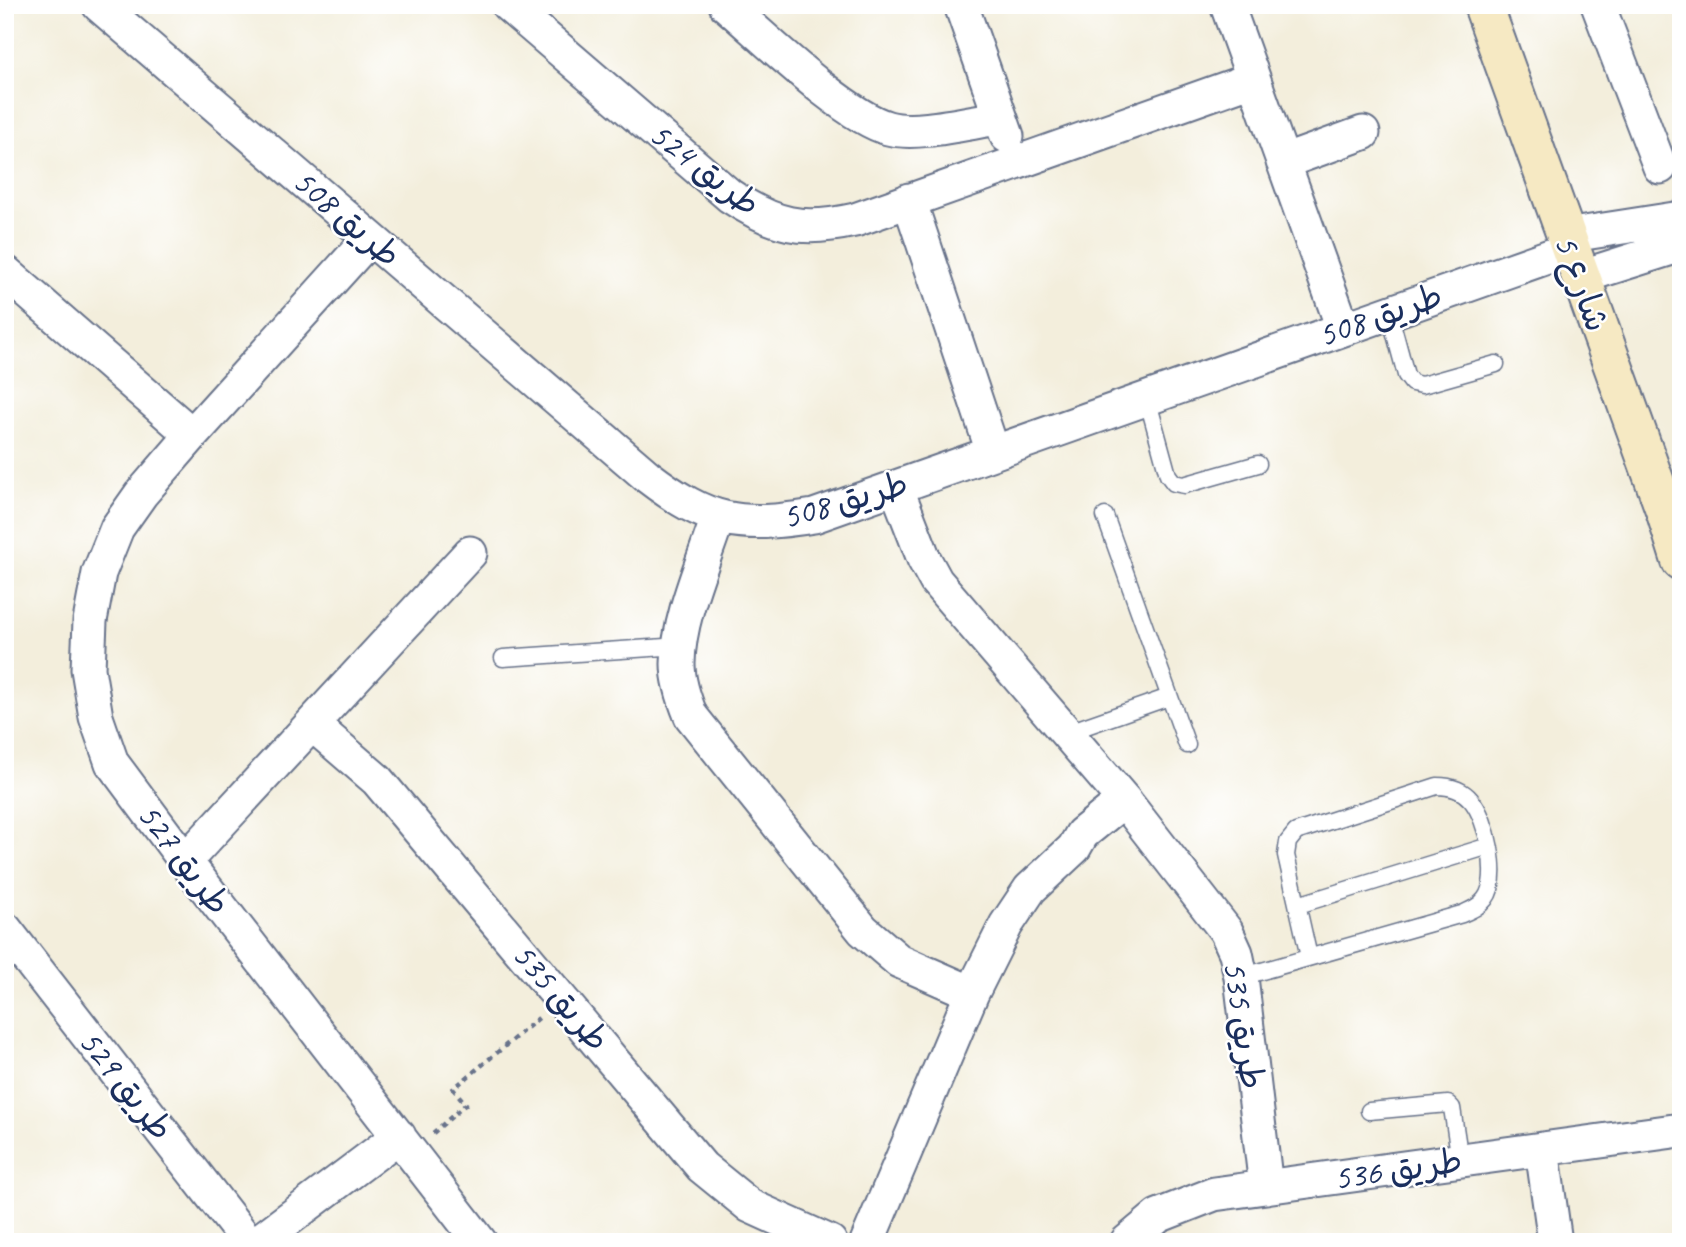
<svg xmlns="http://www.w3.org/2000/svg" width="1686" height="1247" viewBox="0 0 1686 1247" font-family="Caveat,'Playpen Sans Arabic',sans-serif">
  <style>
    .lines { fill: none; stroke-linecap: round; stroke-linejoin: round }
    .lane-casing { stroke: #67728a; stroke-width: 19 }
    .street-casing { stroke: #67728a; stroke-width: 37 }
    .secondary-casing { stroke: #67728a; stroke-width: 42 }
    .path { stroke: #67728a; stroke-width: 4.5; stroke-dasharray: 5 5; stroke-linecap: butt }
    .lane { stroke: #fff; stroke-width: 16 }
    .street { stroke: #fff; stroke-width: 33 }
    .secondary { stroke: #f6e9c3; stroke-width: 38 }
    .labels { text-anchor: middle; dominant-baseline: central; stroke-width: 5; stroke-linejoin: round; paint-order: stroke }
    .street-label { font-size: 35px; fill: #1b2f5e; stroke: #fff }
  </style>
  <rect width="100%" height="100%" fill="#fff"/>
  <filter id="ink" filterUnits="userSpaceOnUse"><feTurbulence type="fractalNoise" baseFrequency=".0143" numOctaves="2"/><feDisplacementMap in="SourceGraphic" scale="14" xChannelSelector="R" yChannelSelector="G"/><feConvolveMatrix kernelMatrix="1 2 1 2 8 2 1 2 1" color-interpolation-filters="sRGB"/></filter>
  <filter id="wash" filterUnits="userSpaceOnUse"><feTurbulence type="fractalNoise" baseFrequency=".00686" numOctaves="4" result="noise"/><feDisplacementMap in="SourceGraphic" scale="28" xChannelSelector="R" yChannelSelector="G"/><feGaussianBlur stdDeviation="1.57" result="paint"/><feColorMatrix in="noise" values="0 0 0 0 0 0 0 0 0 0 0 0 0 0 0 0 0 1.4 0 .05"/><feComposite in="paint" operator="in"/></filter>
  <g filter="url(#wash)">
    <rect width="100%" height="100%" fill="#f3eedc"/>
  </g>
  <g filter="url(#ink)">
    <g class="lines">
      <defs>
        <path id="lane" d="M1389,312L1406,375L1412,383L1422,385L1496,364
          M1147,398L1168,475L1174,483L1184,485L1258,464
          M1105,516L1187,745
          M503,658L680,646
          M1066,733L1169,697
          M1298,905L1489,846
          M1241,977L1462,914C1471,910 1479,907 1485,899C1501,879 1487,818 1471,800C1462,789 1450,786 1437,786L1296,832L1288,842L1286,855L1309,957
          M1369,1111L1448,1104L1452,1108L1460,1160"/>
        <path id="street" d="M99,5L647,476C708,523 739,528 814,516L1570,249
          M508,5L730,196C775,226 802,232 855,220L1253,79
          M726,5C764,37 844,116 888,128C917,136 969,122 1000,118
          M961,5L1007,136
          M1227,5L1343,328
          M1598,5L1660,167
          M1283,162L1363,133
          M909,200L993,452
          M1565,236L1681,218
          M370,238L192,435L141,494L117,528L99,573L90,621L88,669L96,717L112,763L185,861L480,1242
          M5,272L192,435
          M1580,277L1681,245
          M896,487L924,559L936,581L1124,800L1226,931L1236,953L1241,977L1266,1187
          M718,517C704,561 678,618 678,664C678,682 684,699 691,716L863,930L899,961L972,993
          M312,724L377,780L702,1167L750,1206L830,1242
          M185,861L470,553
          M5,929L248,1242
          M1542,1149L1555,1242
          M258,1242L399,1136
          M867,1242L972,993L1006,925L1030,889L1074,848L1082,834L1124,800
          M1127,1242L1158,1216L1214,1194L1681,1130"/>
        <path id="secondary" d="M1483,5L1665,510L1681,561"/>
      </defs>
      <use href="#lane" class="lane-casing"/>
      <use href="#street" class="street-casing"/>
      <use href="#secondary" class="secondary-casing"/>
      <path class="path" d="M433,1133L466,1104L453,1089L540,1017"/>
      <use href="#lane" class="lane"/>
      <use href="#street" class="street"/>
      <use href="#secondary" class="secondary"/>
    </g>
  </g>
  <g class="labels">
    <g class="street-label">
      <text transform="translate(705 169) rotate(38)">طريق 524</text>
      <text transform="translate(347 218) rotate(41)">طريق 508</text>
      <text transform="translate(1582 283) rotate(70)">شارع 5</text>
      <text transform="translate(1380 315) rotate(-19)">طريق 508</text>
      <text transform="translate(845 500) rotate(-16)">طريق 508</text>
      <text transform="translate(184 859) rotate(53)">طريق 527</text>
      <text transform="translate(561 997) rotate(50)">طريق 535</text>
      <text transform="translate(1244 1025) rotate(82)">طريق 535</text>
      <text transform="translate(126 1085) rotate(52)">طريق 529</text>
      <text transform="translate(1398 1169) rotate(-8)">طريق 536</text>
    </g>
  </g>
  <rect width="1686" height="1247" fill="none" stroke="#fff" stroke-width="28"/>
</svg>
